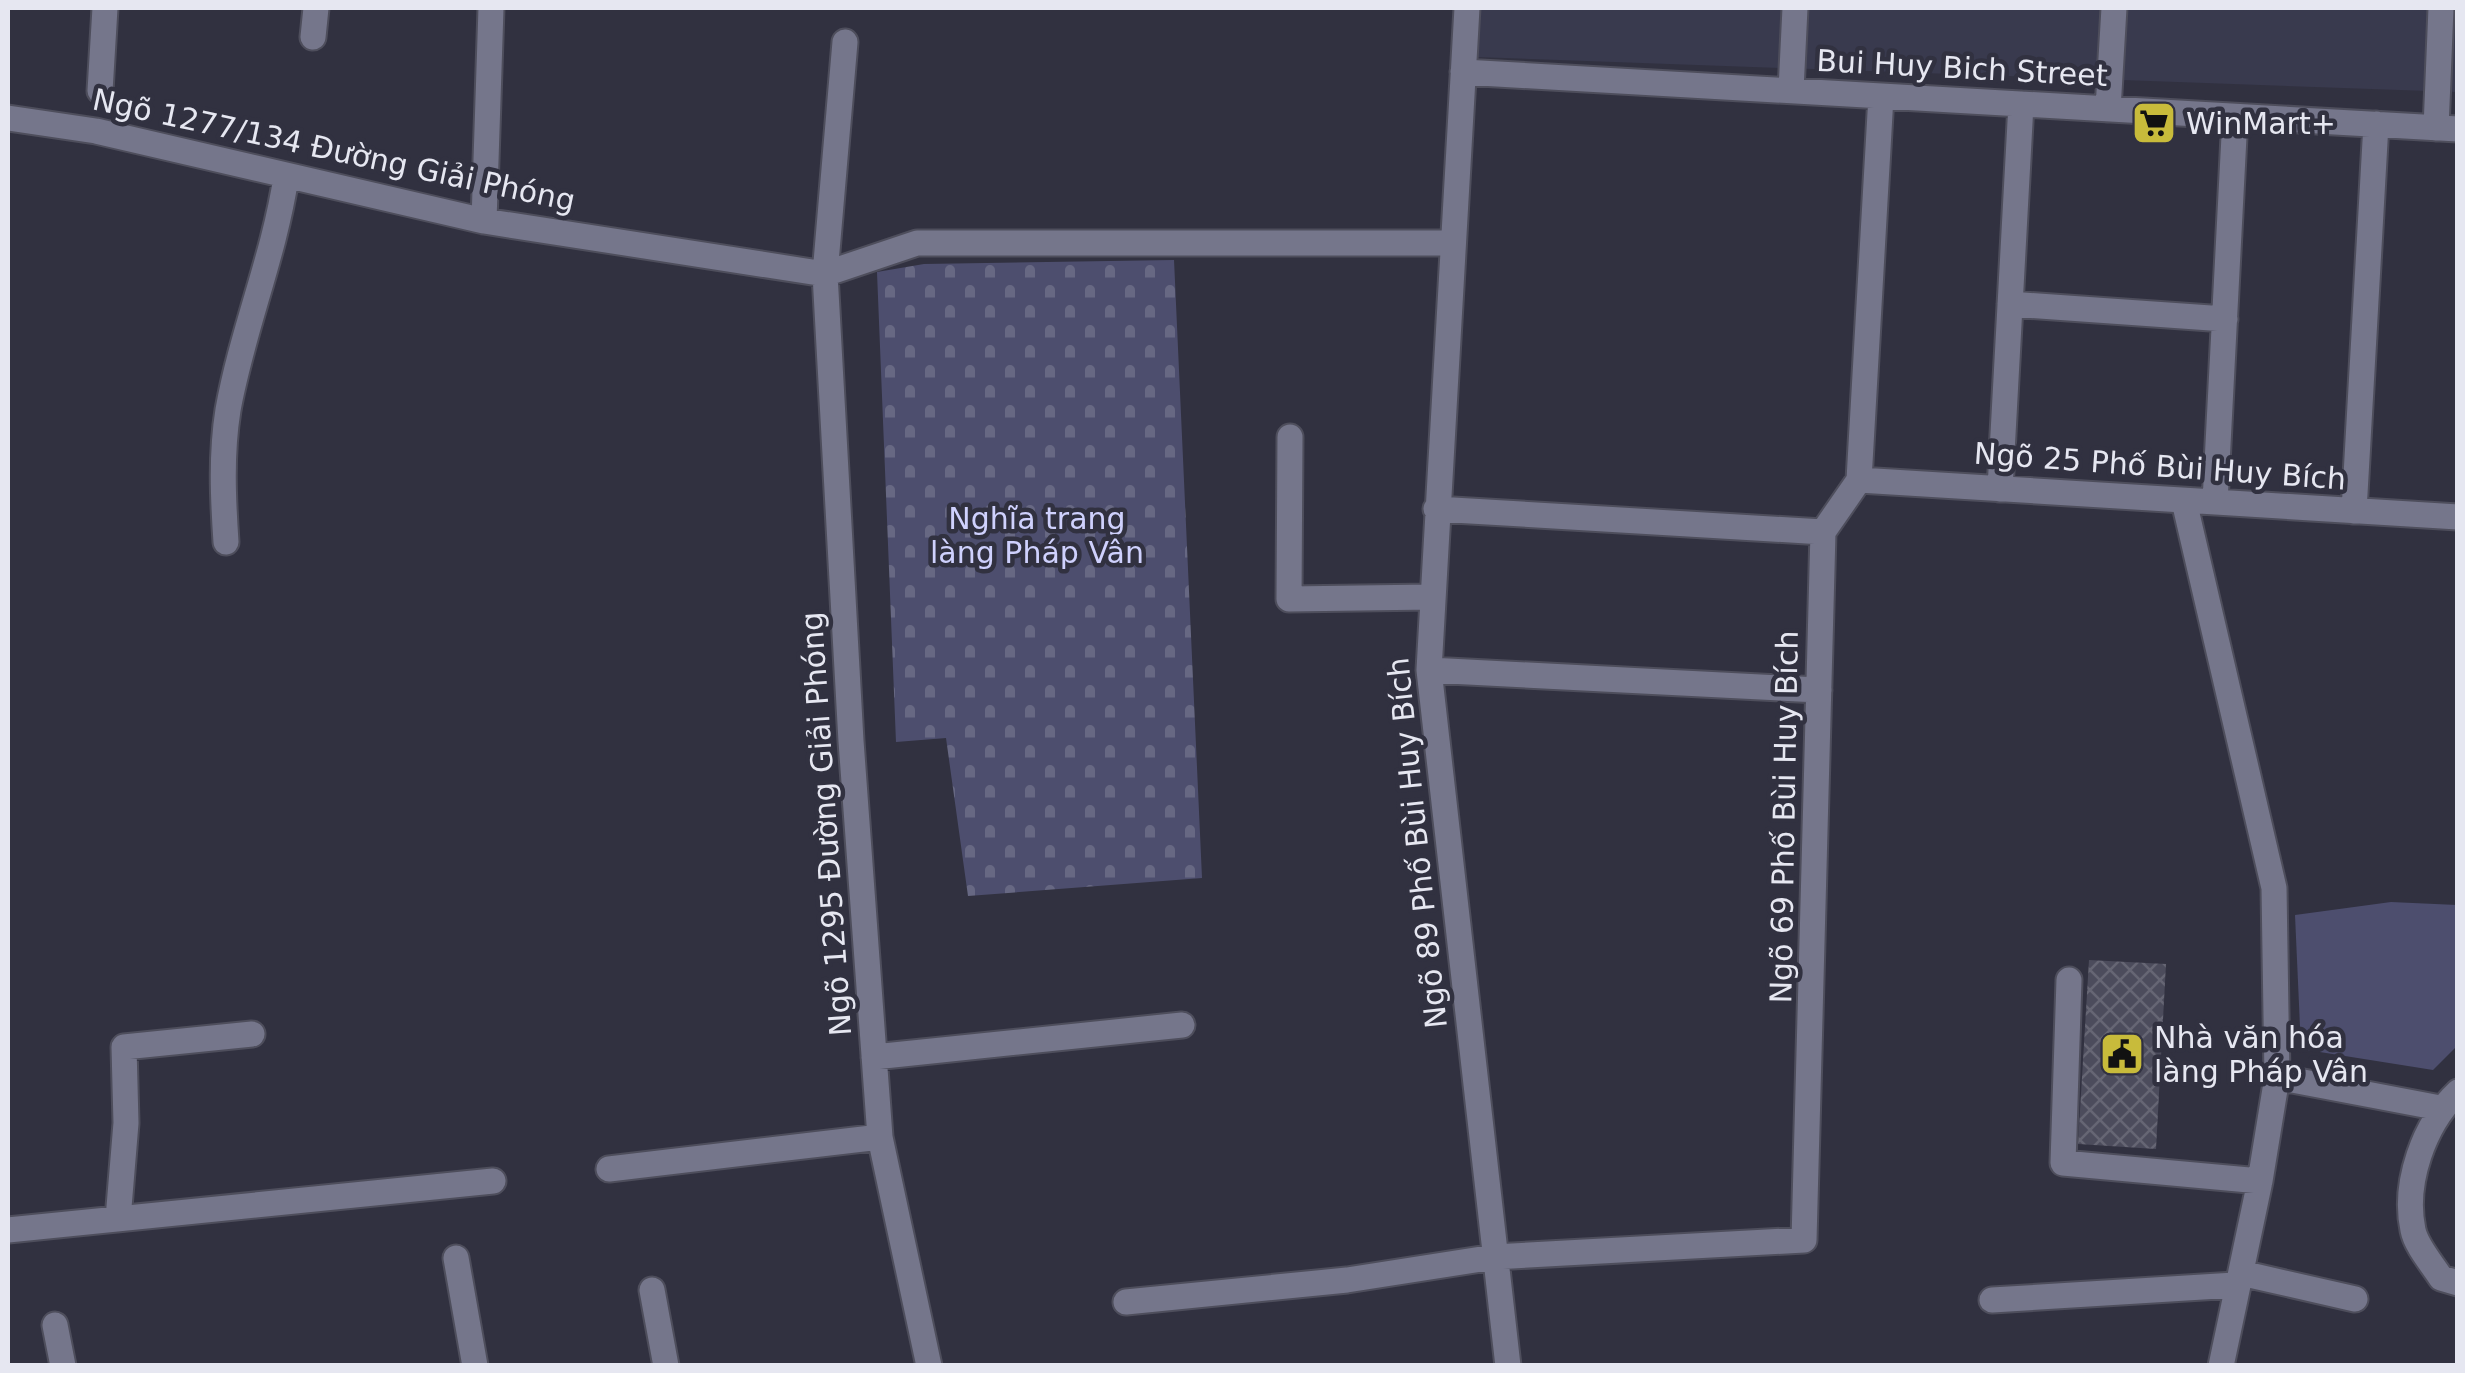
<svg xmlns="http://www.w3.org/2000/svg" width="2465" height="1373" viewBox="0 0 2465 1373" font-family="'DejaVu Sans',sans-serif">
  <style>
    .built { fill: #393a4e }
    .cemetery { fill: url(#cemetery-stones) }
    .park { fill: #4d4e6e }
    .building { fill: url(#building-cross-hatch) }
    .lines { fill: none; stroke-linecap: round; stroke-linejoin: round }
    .minor-casing { stroke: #4e4e5c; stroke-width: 29 }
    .minor { stroke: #75768b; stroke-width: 25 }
    .labels { text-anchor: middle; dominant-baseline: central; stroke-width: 9; stroke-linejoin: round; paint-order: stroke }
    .street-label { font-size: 30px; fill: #e6e7f1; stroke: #313140 }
    .poi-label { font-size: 30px; fill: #e6e7f1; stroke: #313140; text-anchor: start }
    .park-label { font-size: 30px; fill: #cfd1fd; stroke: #313140 }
  </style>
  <defs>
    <pattern id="cemetery-stones" width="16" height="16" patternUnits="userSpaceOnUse" patternTransform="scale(2.5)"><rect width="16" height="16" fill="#4d4e6e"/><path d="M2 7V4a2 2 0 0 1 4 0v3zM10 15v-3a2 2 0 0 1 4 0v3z" fill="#676883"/></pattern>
    <pattern id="building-cross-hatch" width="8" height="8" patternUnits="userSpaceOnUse" patternTransform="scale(2.5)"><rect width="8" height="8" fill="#4c4c5c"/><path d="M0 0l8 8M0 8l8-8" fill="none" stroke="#666674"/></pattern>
  </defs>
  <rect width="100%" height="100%" fill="#313140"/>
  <path class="built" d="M1477,8H2457V92L1474,57Z"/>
  <path class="cemetery" d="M1174,260L1202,878L968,896L946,738L896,742L877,272L924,264Z"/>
  <path class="park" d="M2391,902L2457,905V1046L2433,1070L2301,1049L2295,915Z"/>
  <path class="building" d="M2089,960L2166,964L2156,1149L2078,1144Z"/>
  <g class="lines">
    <defs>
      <path id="minor" d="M1467,8L1429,670L1508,1366
        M313,37L316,8
        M845,42L825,274L851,741L880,1137L929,1366
        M1463,72L2458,129
        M1791,90L1795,8
        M100,91L105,8
        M2108,109L2114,8
        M8,118L96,131L484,221L825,274L917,243H1452
        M2436,128L2441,8
        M484,221L491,8
        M2010,304L2225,319
        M1290,437L1289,599L1431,597
        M1859,480L2458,517
        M2000,489L2021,104
        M2184,501L2274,888L2277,1077L2260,1181L2221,1366
        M2215,502L2235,117
        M1436,509L1823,532
        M2354,511L2376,124
        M226,542C223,498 221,454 228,410C242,331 274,257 286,177
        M1429,670L1819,690
        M2069,980L2063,1163L2260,1181
        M874,1057L1182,1025
        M2277,1077L2440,1108
        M2458,1092C2424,1124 2403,1183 2413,1230C2416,1246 2433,1265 2441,1278L2458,1283
        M609,1169L880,1137
        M118,1219L126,1123L124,1047L252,1034
        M8,1230L493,1181
        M456,1258L475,1366
        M2241,1273L2355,1299
        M652,1290L666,1366
        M1992,1300L2235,1285
        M1126,1302L1347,1280L1494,1257L1804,1240L1823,532L1859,480L1881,96
        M55,1325L63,1366"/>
    </defs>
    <use href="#minor" class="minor-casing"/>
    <use href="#minor" class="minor"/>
  </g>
  <defs>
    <symbol id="supermarket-square" viewBox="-11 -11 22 22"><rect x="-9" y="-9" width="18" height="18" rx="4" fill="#c8bb3b" stroke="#313140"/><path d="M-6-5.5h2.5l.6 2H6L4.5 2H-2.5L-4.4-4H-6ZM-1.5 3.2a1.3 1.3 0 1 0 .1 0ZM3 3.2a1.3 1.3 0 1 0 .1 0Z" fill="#111"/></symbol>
    <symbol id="civic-square" viewBox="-11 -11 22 22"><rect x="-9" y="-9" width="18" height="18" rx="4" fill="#c8bb3b" stroke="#313140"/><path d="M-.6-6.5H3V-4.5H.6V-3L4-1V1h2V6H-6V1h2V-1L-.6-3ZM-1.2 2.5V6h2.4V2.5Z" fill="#111"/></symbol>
  </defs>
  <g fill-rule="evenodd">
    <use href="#supermarket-square" x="2129" y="98" width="50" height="50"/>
    <use href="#civic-square" x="2097" y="1029" width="50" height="50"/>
  </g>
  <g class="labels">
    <g class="street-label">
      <text transform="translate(1962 68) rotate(3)">Bui Huy Bich Street</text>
      <text transform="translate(334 150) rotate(12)">Ngõ 1277/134 Đường Giải Phóng</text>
      <text transform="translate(2160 466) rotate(4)">Ngõ 25 Phố Bùi Huy Bích</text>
      <text transform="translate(1784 817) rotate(-89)">Ngõ 69 Phố Bùi Huy Bích</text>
      <text transform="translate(826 824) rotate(-94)">Ngõ 1295 Đường Giải Phóng</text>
      <text transform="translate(1417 843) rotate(-96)">Ngõ 89 Phố Bùi Huy Bích</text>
    </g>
    <g class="poi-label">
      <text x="2186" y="123">WinMart+</text>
      <text x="2154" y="1037">Nhà văn hóa<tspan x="2154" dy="34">làng Pháp Vân</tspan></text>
    </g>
    <g class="park-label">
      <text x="1037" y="518">Nghĩa trang<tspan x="1037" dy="34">làng Pháp Vân</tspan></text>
    </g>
  </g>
  <rect width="2465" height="1373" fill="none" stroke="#e6e7f1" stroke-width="20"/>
</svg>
